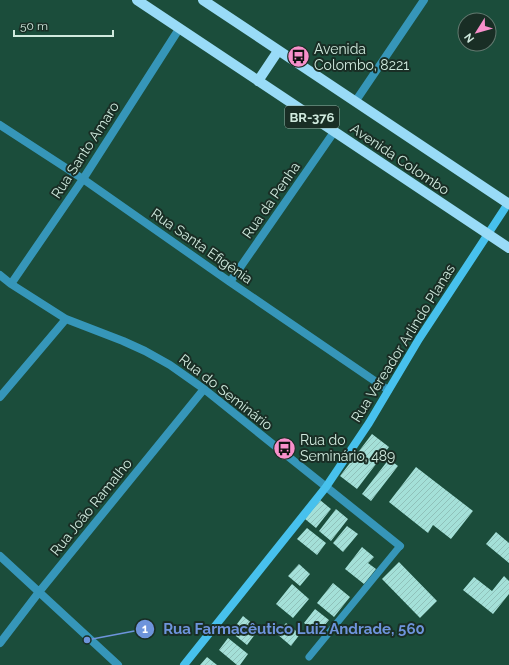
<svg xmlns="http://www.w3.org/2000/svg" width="509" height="665" viewBox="0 0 509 665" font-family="Raleway,sans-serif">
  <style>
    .building { fill: url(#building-hatch) }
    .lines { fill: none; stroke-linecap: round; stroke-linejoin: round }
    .lane { stroke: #3696b9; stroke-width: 7 }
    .street { stroke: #3696b9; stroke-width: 8 }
    .secondary { stroke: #47c1ed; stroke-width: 8 }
    .primary { stroke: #99dbf7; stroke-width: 10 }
    .labels { text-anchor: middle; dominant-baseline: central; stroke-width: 4; stroke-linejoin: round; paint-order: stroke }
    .shield { fill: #192e25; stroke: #99b2a6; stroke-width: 1 }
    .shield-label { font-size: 13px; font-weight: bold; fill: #d0eade }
    .poi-label { font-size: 14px; fill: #d0eade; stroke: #192e25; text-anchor: start }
    .street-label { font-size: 14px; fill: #d0eade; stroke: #192e25 }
    .leader { fill: none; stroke: #6e94db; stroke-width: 1.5 }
    .callout-dot { fill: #6e94db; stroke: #192e25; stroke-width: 1.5 }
    .mark-label { font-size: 12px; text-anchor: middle; font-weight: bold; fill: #fff }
    .callout-label { font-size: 15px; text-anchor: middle; font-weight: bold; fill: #6e94db; stroke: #192e25; stroke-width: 4; stroke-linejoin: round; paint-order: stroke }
  </style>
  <defs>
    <pattern id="building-hatch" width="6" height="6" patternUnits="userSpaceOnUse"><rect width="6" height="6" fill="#a4e0d8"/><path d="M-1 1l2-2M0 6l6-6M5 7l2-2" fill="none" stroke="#90c1ba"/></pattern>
  </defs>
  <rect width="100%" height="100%" fill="#1b4d3b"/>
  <path class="building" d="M372,434L389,447L357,489L340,476Z
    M389,459L398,466L371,501L362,494Z
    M416,467L473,511L451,539L433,525L428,533L389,502Z
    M320,500L331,509L316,528L305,519Z
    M336,509L348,519L331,541L319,531Z
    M347,526L358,534L343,552L333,543Z
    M307,528L326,543L317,555L297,539Z
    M496,532L509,543V563L486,544Z
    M362,547L374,557L368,563L376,569L364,584L345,569Z
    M399,562L437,601L420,618L382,579Z
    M299,564L310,574L300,586L288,576Z
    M504,576L509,581V594L493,614L463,590L474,577L492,591Z
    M333,583L350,597L334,617L317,603Z
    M292,584L309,599L293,618L276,604Z
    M315,609L329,620L318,633L304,623Z
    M243,616L259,629L247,645L231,632Z
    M286,623L300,634L291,646L277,634Z
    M228,638L248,654L240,665H237L219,650Z
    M207,657L217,665H200Z"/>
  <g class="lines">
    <path class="lane" d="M309,657L400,546"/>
    <path class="street" d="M355,102L424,0
      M0,125L83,179L230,282L388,390
      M0,275L11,284L66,319L123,341L145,351L170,365L204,389L400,546
      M230,282L334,132
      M11,284L83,179L179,29
      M0,397L66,319
      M0,556L118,665
      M0,643L39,592L204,389"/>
    <path class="secondary" d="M184,665L326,487L369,423L419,339L509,202"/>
    <path class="primary" d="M137,0L509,248
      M203,0L509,204
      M258,81L278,51"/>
  </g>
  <defs>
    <symbol id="bus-disc" viewBox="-11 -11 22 22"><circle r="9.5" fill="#f890cb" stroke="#192e25"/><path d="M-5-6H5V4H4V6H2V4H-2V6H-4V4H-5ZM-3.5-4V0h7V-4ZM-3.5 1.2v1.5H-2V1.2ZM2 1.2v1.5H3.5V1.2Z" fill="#111"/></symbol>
  </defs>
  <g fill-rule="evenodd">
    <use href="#bus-disc" x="286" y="44" width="25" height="25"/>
    <use href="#bus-disc" x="272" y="436" width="25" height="25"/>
  </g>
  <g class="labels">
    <rect class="shield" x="285" y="106" width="54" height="22" rx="3"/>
    <g class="shield-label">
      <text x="312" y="117">BR-376</text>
    </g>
    <g class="poi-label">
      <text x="314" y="49">Avenida<tspan x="314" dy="16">Colombo, 8221</tspan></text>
      <text x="300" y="440">Rua do<tspan x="300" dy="16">Seminário, 489</tspan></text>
    </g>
    <g class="street-label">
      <text transform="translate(85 150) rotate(-57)">Rua Santo Amaro</text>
      <text transform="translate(400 159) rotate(34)">Avenida Colombo</text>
      <text transform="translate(271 200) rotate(-55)">Rua da Penha</text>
      <text transform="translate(202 246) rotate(35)">Rua Santa Efigênia</text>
      <text transform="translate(403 343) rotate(-58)">Rua Vereador Arlindo Planas</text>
      <text transform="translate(226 392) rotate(38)">Rua do Seminário</text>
      <text transform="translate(91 507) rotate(-51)">Rua João Ramalho</text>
    </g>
  </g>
  <path class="leader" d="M87 640L145 629"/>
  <g class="callout-dot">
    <circle cx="87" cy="640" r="4"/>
    <circle cx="145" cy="629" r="10"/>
  </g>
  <g class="mark-label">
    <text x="145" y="633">1</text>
  </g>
  <g class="callout-label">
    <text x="294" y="634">Rua Farmacêutico Luiz Andrade, 560</text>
  </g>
  <g transform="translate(477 32) rotate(233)"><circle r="19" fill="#192e25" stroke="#62796f"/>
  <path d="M0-3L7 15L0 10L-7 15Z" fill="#f890cb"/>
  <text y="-6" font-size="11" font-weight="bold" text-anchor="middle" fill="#d0eade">N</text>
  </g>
  <path d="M14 30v6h99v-6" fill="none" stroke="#d0eade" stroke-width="2"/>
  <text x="20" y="30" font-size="12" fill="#d0eade" stroke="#192e25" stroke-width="3" paint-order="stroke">50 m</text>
</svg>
